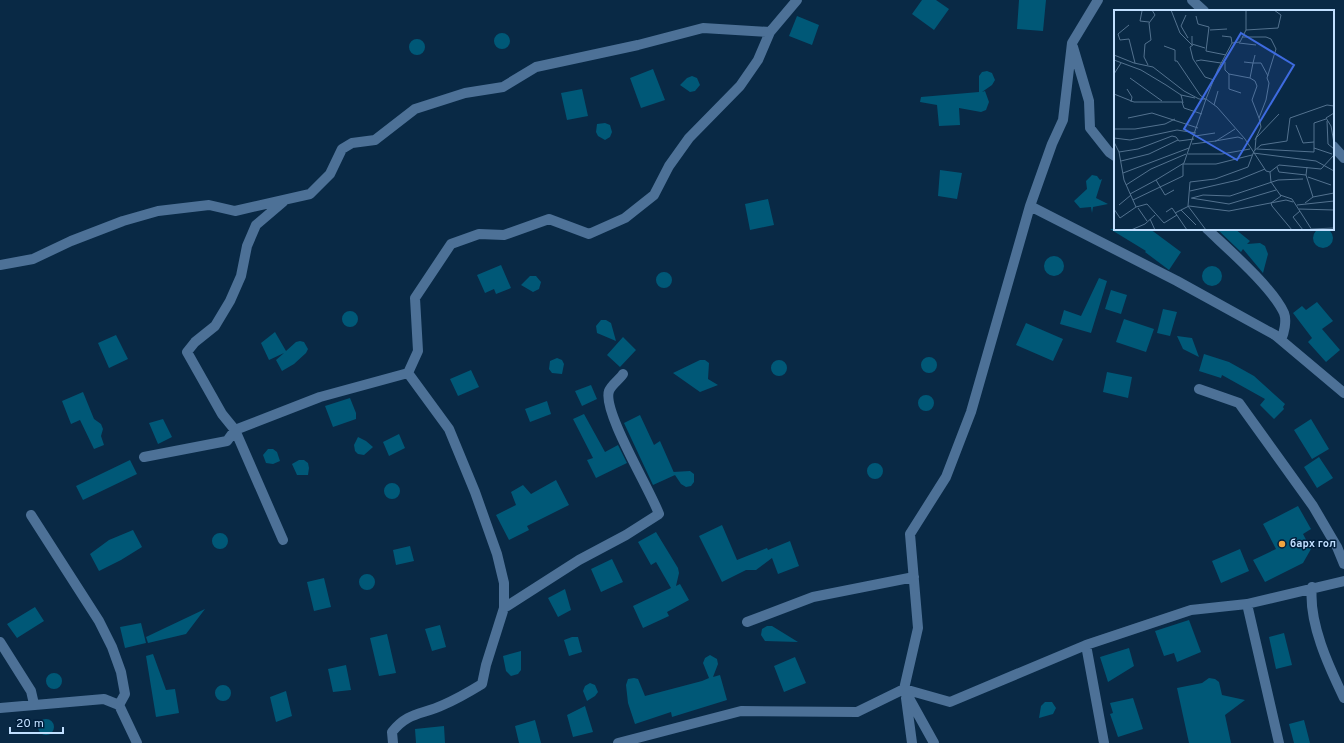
<svg xmlns="http://www.w3.org/2000/svg" width="1344" height="743" viewBox="0 0 1344 743" font-family="Overpass,sans-serif">
  <style>
    .building { fill: #005877 }
    .lines { fill: none; stroke-linecap: round; stroke-linejoin: round }
    .minor { stroke: #4d7197; stroke-width: 10 }
    .poi-dot { fill: #f2a540; stroke: #001e3b; stroke-width: 1.5 }
    .labels { text-anchor: middle; dominant-baseline: central; stroke-width: 3; stroke-linejoin: round; paint-order: stroke }
    .poi-label { font-size: 11px; font-weight: bold; fill: #c1dfff; stroke: #001e3b; text-anchor: start }
    .inset-road { fill: none; stroke: #53728f; stroke-width: 1 }
    .view { fill: #3e6be0; fill-opacity: 0.15; stroke: #3e6be0; stroke-width: 2 }
    .inset-edge { fill: none; stroke: #c1dfff; stroke-width: 2 }
  </style>
  <rect width="100%" height="100%" fill="#092945"/>
  <path class="building" d="M922,0H936L949,9L934,30L912,14Z
    M1019,0H1046L1043,31L1017,29Z
    M797,16L819,25L812,45L789,36Z
    M494 41a8 8 0 1 1 16 0a8 8 0 1 1-16 0Z
    M409 47a8 8 0 1 1 16 0a8 8 0 1 1-16 0Z
    M653,69L665,100L641,108L630,78Z
    M987,71L992,73L995,80L992,85L982,92L985,91L989,102L986,110L981,112L959,108L960,125L939,126L937,105L920,102L921,97L979,92V76L982,72Z
    M692,76L697,78L700,85L695,91L690,92L680,85L687,78Z
    M582,89L588,116L567,120L561,93Z
    M605,123L610,125L612,132L610,137L605,140L598,136L596,132L597,124Z
    M940,170L962,173L957,199L938,196Z
    M1092,175L1097,176L1100,180L1102,179L1096,198L1108,204L1093,207L1092,213L1091,207L1080,208L1074,201L1087,189L1086,181Z
    M768,199L774,225L750,230L745,204Z
    M1313 238a10 10 0 1 1 20 0a10 10 0 1 1-20 0Z
    M1110,229H1150L1181,252L1169,270L1145,252L1146,251Z
    M1217,229H1235L1250,241L1247,244L1260,243L1265,246L1268,254L1263,273L1243,249L1241,252Z
    M1044 266a10 10 0 1 1 20 0a10 10 0 1 1-20 0Z
    M501,265L511,288L496,294L494,289L485,293L477,275Z
    M1202 276a10 10 0 1 1 20 0a10 10 0 1 1-20 0Z
    M656 280a8 8 0 1 1 16 0a8 8 0 1 1-16 0Z
    M530,276H536L541,282L539,289L533,292L521,285Z
    M1099,278L1107,281L1091,333L1060,324L1064,310L1081,316Z
    M1111,290L1127,295L1121,314L1105,309Z
    M1317,302L1333,321L1322,329L1340,350L1326,362L1308,342L1312,338L1293,313L1302,306L1306,310Z
    M1163,309L1177,312L1170,336L1157,333Z
    M342 319a8 8 0 1 1 16 0a8 8 0 1 1-16 0Z
    M1124,319L1154,329L1146,352L1116,342Z
    M601,320H606L611,323L616,341L597,333L596,326Z
    M1026,323L1063,339L1053,361L1016,345Z
    M275,332L286,351L296,342L300,341L304,342L308,349L306,353L294,364L282,371L276,360L284,353L269,360L261,343Z
    M116,335L128,359L109,368L98,343Z
    M1177,336L1192,338L1199,357L1183,349Z
    M623,337L636,350L620,367L607,355Z
    M1204,354L1229,362L1254,376L1285,404L1283,407L1284,409L1274,419L1260,405L1265,399L1222,375L1221,378L1199,371Z
    M921 365a8 8 0 1 1 16 0a8 8 0 1 1-16 0Z
    M557,358L562,360L564,364L562,374L552,373L549,369L550,361Z
    M771 368a8 8 0 1 1 16 0a8 8 0 1 1-16 0Z
    M700,360H705L709,363L708,379L718,385L700,392L673,373Z
    M471,370L479,387L458,396L450,379Z
    M1107,372L1132,377L1128,398L1103,392Z
    M591,385L597,399L582,406L575,391Z
    M83,392L94,419L101,424L103,429L101,436L104,445L94,449L80,420L71,424L62,401Z
    M918 403a8 8 0 1 1 16 0a8 8 0 1 1-16 0Z
    M350,398L356,413V419L333,427L325,406Z
    M547,401L551,414L530,422L525,409Z
    M584,414L605,452L618,445L627,463L596,478L587,460L593,458L573,419Z
    M640,415L654,445L660,441L675,475L653,485L624,423Z
    M163,419L172,437L158,444L149,423Z
    M1311,419L1329,449L1312,459L1294,430Z
    M399,434L405,448L389,456L383,442Z
    M358,437L366,441L373,447L364,455L358,454L355,451L354,445Z
    M268,449H273L277,452L280,461L273,464L266,463L263,455Z
    M1319,457L1333,478L1317,488L1304,467Z
    M130,460L137,474L83,500L76,486Z
    M299,460H304L308,463L309,468L308,475H297L292,464Z
    M867 471a8 8 0 1 1 16 0a8 8 0 1 1-16 0Z
    M690,471L694,474V482L691,486L686,487L681,484L673,472Z
    M556,480L569,505L527,526L529,530L509,540L496,515L516,505L511,492L523,485L531,494Z
    M384 491a8 8 0 1 1 16 0a8 8 0 1 1-16 0Z
    M1298,506L1311,529L1303,534L1311,549L1303,563L1265,582L1253,560L1276,549L1263,524Z
    M722,525L737,560L767,548L768,550L790,541L799,566L778,574L772,558L756,570H746L722,582L699,536Z
    M133,530L142,547L121,560L99,571L90,554L109,540Z
    M656,532L678,568L679,573L676,586L680,584L689,600L667,612L669,616L643,628L633,606L671,588L656,562L651,565L638,542Z
    M212 541a8 8 0 1 1 16 0a8 8 0 1 1-16 0Z
    M410,546L414,561L396,565L393,550Z
    M1240,549L1249,571L1221,583L1212,561Z
    M612,559L623,582L601,592L591,569Z
    M359 582a8 8 0 1 1 16 0a8 8 0 1 1-16 0Z
    M324,578L331,607L314,611L307,582Z
    M565,589L571,610L558,617L548,598Z
    M35,607L44,621L17,638L7,624Z
    M205,609L186,634L148,643L146,637Z
    M1189,620L1201,652L1177,662L1174,653L1164,656L1155,631Z
    M141,623L146,643L125,648L120,627Z
    M440,625L446,647L432,651L425,629Z
    M767,626H772L798,642L765,641L761,635L762,629Z
    M1284,633L1292,665L1276,669L1269,637Z
    M387,634L396,673L379,676L370,638Z
    M572,637H578L582,652L569,656L564,640Z
    M1129,648L1134,666L1108,682L1100,657Z
    M521,651V670L518,674L511,676L506,671L503,656Z
    M153,654L166,690L175,689L179,713L156,717L146,656Z
    M710,655L717,659L718,664L713,677L720,675L727,700L672,717L671,712L635,724L628,703L626,685L628,679L634,678L638,679L645,696L702,681L709,678L703,663L705,658Z
    M795,657L806,683L784,692L774,666Z
    M346,665L351,690L333,692L328,669Z
    M46 681a8 8 0 1 1 16 0a8 8 0 1 1-16 0Z
    M1209,678L1215,679L1219,682L1222,695L1245,700L1225,715L1231,743H1189L1177,688L1202,683Z
    M590,683L595,685L598,692L595,696L587,701L583,691L585,686Z
    M215 693a8 8 0 1 1 16 0a8 8 0 1 1-16 0Z
    M286,691L292,716L276,722L270,697Z
    M1133,698L1143,729L1118,737L1110,714L1113,713L1110,703Z
    M1045,702H1052L1056,708L1053,714L1039,718L1041,706Z
    M585,706L593,732L573,737L567,715Z
    M38 727a8 8 0 1 1 16 0a8 8 0 1 1-16 0Z
    M535,720L541,743H519L515,726Z
    M1304,720L1310,743H1294L1289,724Z
    M444,726L445,743H416L415,729Z"/>
  <g class="lines">
    <path class="minor" d="M1192,0L1204,11
      M1073,47L1089,101L1090,128L1109,152L1115,156
      M1333,146L1344,158
      M1030,206L1177,281L1275,335L1344,393
      M1207,229C1228,249 1272,287 1284,313C1287,321 1284,333 1281,340
      M0,265L33,259L71,241L123,221L158,211L209,205L235,211L310,194L330,174L342,149L352,143L375,140L415,109L465,93L503,87L536,67L638,45L703,28L770,32L797,0
      M1199,389L1239,403L1313,506L1337,547L1344,564
      M144,457L227,441L235,430L222,414L187,352L195,342L215,326L230,301L241,276L247,246L256,225L283,202
      M31,515L99,621L112,647L121,672L125,694L119,705
      M283,540L235,430L320,397L408,373
      M1312,587C1308,622 1329,667 1344,698
      M1247,604L1279,743
      M504,608L579,560L626,535L659,514C651,491 602,411 609,391C611,385 620,379 623,374
      M747,622L813,597L914,577
      M0,642L31,691L34,704
      M1086,645L1104,743
      M904,689L950,702L1086,645L1191,610L1247,604L1344,581
      M904,689L934,743
      M906,698L912,743
      M0,708L104,699L119,705L137,743
      M393,743L392,732C408,712 421,715 443,705C457,699 469,692 482,684L486,665L504,608V583L497,554L475,492L449,429L408,373L418,351L415,298L451,244L479,234L504,235L549,219L589,234L625,218L654,195L669,166L689,138L740,86L758,60L770,32
      M618,743L741,711L857,712L904,689L918,628L910,534L946,477L971,412L1030,206L1052,144L1063,120L1072,43L1098,0"/>
  </g>
  <circle class="poi-dot" cx="1282" cy="544" r="4"/>
  <g class="labels">
    <g class="poi-label">
      <text x="1290" y="544">барх гол</text>
    </g>
  </g>
  <g transform="translate(1114 10)">
    <rect width="220" height="220" fill="#092945"/>
    <path class="inset-road" d="M57,0L66,23L78,35M28,1L26,11L35,12M72,5L67,16L74,28M82,6L84,14L95,17L92,41L112,45M15,15L4,24L6,30L15,29L21,53M96,20L113,19M132,20L164,18L167,5L160,0M78,26V34L91,38M108,26L117,27L118,33L104,59L92,89L103,97L131,129L152,161L156,162L157,172L167,186L157,193L158,196L178,220M128,27H152L157,29L162,39L153,68L155,73L152,90L145,108L147,117L141,130M118,33L126,32L132,20V0M125,33L142,35M79,35L76,37L79,49L91,67L100,70M50,36L61,40V51H63L86,85L91,89M0,45L20,53L39,57L70,81L85,89H92M141,45L139,53H147L154,66M0,50L27,60L52,75L67,85L69,93M82,51L87,50L107,53M109,51L111,52V60L115,64L136,68L141,71L143,76L138,90L145,108M130,52L139,53L136,68M34,55L30,47L31,34L37,30L35,13L41,5L38,0M0,64L7,53M115,64V79L127,83M16,68L48,91M13,79L18,87L17,92M0,84L20,92H68L70,98L88,104M67,85L81,88M100,95L104,81M220,103L212,108L217,116L220,133M14,108L38,103L84,118M213,111L214,134L220,139M182,115L189,133L200,132M0,119H21L51,114L61,109M81,126L101,123M0,128L16,130L63,120L82,123M101,131L124,127L129,129M0,132L5,142L10,170L22,197M78,134L102,131L121,119M200,138L218,144M143,139L200,142V113L212,109M141,140L142,128L165,104M5,142L24,139L58,126L62,127L65,131L80,129M139,143L202,151L220,161M74,144H108L136,139M7,151L35,144L64,130M163,157L165,162L192,165M156,162L165,155L207,159L220,145M9,163L75,138M194,167L217,175M12,175L37,159L72,144M60,180L51,185L42,170L70,153L92,89M76,181L124,170L151,159M16,184L42,170M166,185L178,189L198,220M199,187L220,183M77,188L115,194L162,180M78,188L89,185L116,186L164,170L189,169M19,190L69,166V154H102L138,145M191,193L199,187L192,165L193,157M5,195L17,185M183,195L220,191M24,198L33,211M0,199L6,208L22,197L33,194L50,213L63,205M185,199L220,200M67,200L82,215M186,201L179,207L189,220M52,202L58,198L73,220M61,203L75,196L115,201L172,190L179,192M36,209L41,220M198,219L220,218M17,220L31,214L41,205M92,220L74,196L76,172L101,169L134,157L140,141L147,135L173,131L176,108L213,95L220,96"/>
    <path class="view" d="M127,23L180,55L123,150L70,119Z"/>
    <rect width="220" height="220" class="inset-edge"/>
  </g>
  <path d="M10 727v6h53v-6" fill="none" stroke="#c1dfff" stroke-width="2"/>
  <text x="16" y="727" font-size="12" fill="#c1dfff" stroke="#001e3b" stroke-width="3" paint-order="stroke">20 m</text>
</svg>
